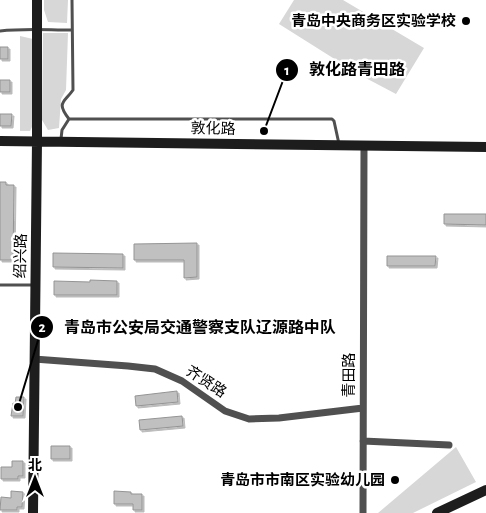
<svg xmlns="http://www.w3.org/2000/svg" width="486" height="513" viewBox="0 0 486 513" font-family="'Alegreya Sans','Noto Sans SC',sans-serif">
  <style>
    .green { fill: #d7d7d7 }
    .building { fill: #c0c0c0; stroke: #949494; filter: url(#shadow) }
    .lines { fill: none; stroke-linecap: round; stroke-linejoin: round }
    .lane { stroke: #505050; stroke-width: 3 }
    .street { stroke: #505050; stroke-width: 7 }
    .secondary { stroke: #1d1d1d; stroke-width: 10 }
    .poi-dot { fill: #000; stroke: #fff; stroke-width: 2 }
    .labels { text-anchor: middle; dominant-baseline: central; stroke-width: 5; stroke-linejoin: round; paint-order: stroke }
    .poi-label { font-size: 15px; font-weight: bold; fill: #000; stroke: #fff; text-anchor: end }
    .street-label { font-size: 15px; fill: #000; stroke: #fff }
    .leader { fill: none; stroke: #000; stroke-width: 2 }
    .callout-dot { fill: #000; stroke: #fff; stroke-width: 2 }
    .mark-label { font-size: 15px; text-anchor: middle; font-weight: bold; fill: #fff }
    .callout-label { font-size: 16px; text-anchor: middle; font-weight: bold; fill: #000; stroke: #fff; stroke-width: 5; stroke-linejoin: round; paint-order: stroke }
  </style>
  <defs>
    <filter id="shadow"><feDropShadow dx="2" dy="2" stdDeviation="0" flood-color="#0004"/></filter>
  </defs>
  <rect width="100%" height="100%" fill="#fff"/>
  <path class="green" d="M44,0H68L67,23L48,22L44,10Z
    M294,0H343L424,48L396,94L360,75L279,24Z
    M43,33H68L66,90L61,99L59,128L48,130L42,120Z
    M20,36L33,39L34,123L30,131H20Z
    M456,447L476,482L413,513H378Z"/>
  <path class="building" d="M0,47H8V59H0Z
    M0,80H10V92H0Z
    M0,114H12L11,126H0Z
    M0,182H6V185H14L13,260H0Z
    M444,214H486V225L444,224Z
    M197,243V277L184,278V260H134V244Z
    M53,253L123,254V268L53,267Z
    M387,256H436L435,266H387Z
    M90,280L117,281V295H54V281L90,282Z
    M177,391L178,402L136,406L135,396Z
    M16,397H24L23,416H11L13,403L15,404Z
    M182,416L183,426L140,430L139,420Z
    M51,446H70V459H51Z
    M12,461H23V476H18V479H1V467H12Z
    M11,491L23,492L22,507H17V510H0L1,497L11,498Z
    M114,491L131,492V494H142V510H133V504H114Z"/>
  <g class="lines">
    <path class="lane" d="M0,31C24,28 48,30 72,30
      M69,119C56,102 64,103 73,90L72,0
      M61,139L62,130L69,119H332L334,121L339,144
      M0,285H35"/>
    <path class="street" d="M34,359L128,366L155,369L182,381L225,411L249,419L279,418L363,408
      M363,441L449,445
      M363,513L364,146"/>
    <path class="secondary" d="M0,141L486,147
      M33,513L37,141V0
      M437,513L486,490"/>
  </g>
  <g class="poi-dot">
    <circle cx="466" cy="21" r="5"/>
    <circle cx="395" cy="480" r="5"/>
  </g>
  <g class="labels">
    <g class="poi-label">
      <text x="456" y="21">青岛中央商务区实验学校</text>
      <text x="385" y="480">青岛市市南区实验幼儿园</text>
    </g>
    <g class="street-label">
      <text transform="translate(213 129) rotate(1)">敦化路</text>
      <text transform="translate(21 256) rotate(-89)">绍兴路</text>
      <text transform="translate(349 375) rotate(-90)">青田路</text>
      <text transform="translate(206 382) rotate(33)">齐贤路</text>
    </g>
  </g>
  <path class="leader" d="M264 131L287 70M18 407L42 327"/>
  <g class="callout-dot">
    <circle cx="264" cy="131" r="5"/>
    <circle cx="18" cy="407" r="5"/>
    <circle cx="287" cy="70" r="12"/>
    <circle cx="42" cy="327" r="12"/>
  </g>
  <g class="mark-label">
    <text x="287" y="75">1</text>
    <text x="42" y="332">2</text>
  </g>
  <g class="callout-label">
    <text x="357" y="75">敦化路青田路</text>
    <text x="200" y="333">青岛市公安局交通警察支队辽源路中队</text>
  </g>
  <g transform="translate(35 478)" stroke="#ffffff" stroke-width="4" paint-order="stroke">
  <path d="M0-4L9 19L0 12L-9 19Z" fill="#000000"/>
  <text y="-8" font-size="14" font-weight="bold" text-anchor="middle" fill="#000000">北</text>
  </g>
</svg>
